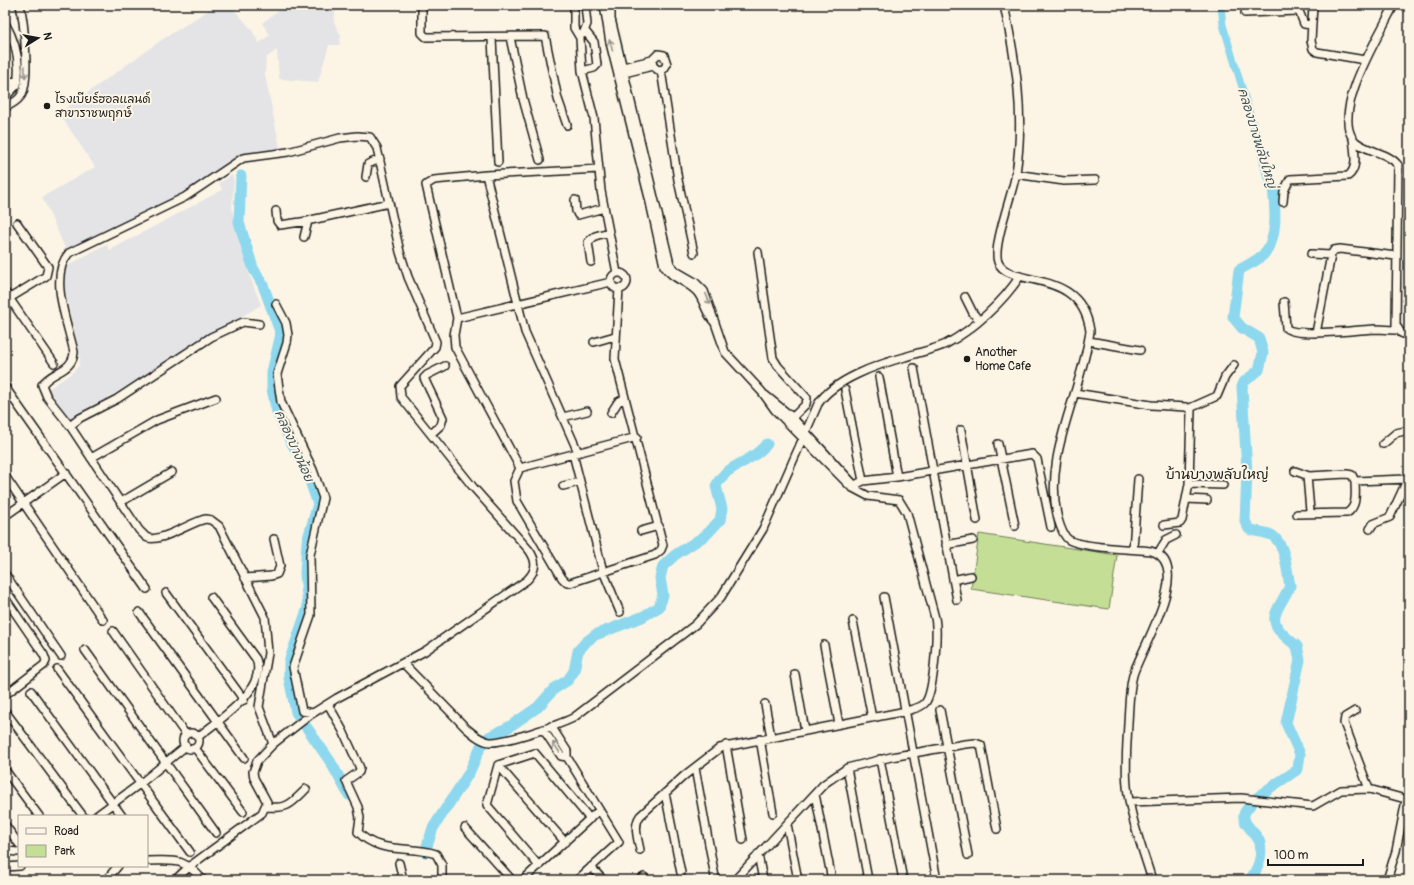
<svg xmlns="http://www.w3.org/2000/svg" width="1414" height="885" viewBox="0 0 1414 885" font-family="Pangolin,'Playpen Sans Thai',sans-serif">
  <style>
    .built { fill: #e4e4e7 }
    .green { fill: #c5de95; stroke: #707d58 }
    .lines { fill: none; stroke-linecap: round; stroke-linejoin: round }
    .canal { stroke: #8dd8ee; stroke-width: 7 }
    .river { stroke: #8dd8ee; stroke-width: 11 }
    .street-casing { stroke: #1c1c1c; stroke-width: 10 }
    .street { stroke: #fcf5e5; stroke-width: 7 }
    .oneway { stroke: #97938b }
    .poi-dot { fill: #1c1c1c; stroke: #fcf5e5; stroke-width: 1.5 }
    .labels { text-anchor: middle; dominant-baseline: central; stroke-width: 4; stroke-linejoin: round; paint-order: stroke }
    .poi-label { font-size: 12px; fill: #1c1c1c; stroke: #fcf5e5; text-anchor: start }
    .water-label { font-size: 13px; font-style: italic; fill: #3e545b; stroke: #fcf5e5 }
    .quarter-label { font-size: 14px; fill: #1c1c1c; stroke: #fcf5e5 }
  </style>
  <rect width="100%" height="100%" fill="#fcf5e5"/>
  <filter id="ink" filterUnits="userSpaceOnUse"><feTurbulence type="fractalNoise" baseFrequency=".025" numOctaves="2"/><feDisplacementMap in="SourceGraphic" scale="8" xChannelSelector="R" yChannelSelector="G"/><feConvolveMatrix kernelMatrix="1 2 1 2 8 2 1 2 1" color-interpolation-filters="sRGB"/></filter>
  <g filter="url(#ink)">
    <path class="built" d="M221,5H230L252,30L259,43L270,35L262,23L286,5H336L334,22L341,36L339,45H329L318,82L279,79L277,50L266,58L265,75L281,153L242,158L182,193L70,250H66L42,197L95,167L59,113L163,39L209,10Z
      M232,175L234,181L232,208L246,266L261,305L69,421L47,390L72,373L79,365L80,358L62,276L69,265L106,244L110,250L222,190L219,183Z"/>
    <path class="green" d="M979,534L1117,555L1109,609L971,589Z"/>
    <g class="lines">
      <path class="canal" d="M1221,5L1223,25L1258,140L1266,174L1273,187"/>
      <path class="river" d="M241,176L239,222L253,268L263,285L281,334L272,372V389L277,412L291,442L303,461L318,504L307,542L305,574L308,607L289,662V678L296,712L330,761L349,795
        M425,852L433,828L469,773L481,746L489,737L509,727L538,707L554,689L568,680L574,671L578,651L586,642L595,635L642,617L659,607L663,595L660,578L663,566L675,555L706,535L720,520L722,509L716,486C724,469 738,466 753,456C758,453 763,448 767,444
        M1250,880C1258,869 1263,857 1260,843C1257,831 1236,822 1247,809C1259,792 1281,782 1298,769L1300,754L1286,723L1300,660L1297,646C1263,620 1274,618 1290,586C1287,572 1286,546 1273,536C1268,532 1256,532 1249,529L1245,521L1247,472L1242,387L1244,382L1259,370L1263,353L1259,338L1242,328L1233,317L1239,270C1247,265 1257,261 1263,255C1279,239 1275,208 1273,187"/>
      <defs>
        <path id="street" d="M574,5V28L580,38L582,71L594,118L601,191L617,273
          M604,5L610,43L649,198L664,266C672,279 687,281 697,292C704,300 705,312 714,322
          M611,5V19L670,264L676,271L695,282L704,291L725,352L762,392L775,410L851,487L868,496L899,500L907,513L935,618C938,632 934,693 925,703C921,708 912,709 906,711L720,748L685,775L640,816C633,826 638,839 640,850
          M1004,5C1016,62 1025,114 1016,173C1013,193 992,246 998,262C1009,289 1081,266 1090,331C1082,393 1042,456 1058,519C1060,526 1063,536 1069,540C1083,548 1133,549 1151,551C1196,564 1140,650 1133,675C1129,690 1129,707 1128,723C1127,744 1125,765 1127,786C1130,818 1143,850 1152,880
          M1313,5L1311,41L1313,49L1317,52L1365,60
          M1394,5C1381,33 1332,109 1353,139C1362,151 1387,151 1398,165L1396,325L1401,333L1409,336
          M422,9V33L426,37L545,36L558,99L567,125
          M1245,13L1299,11L1304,24L1311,25
          M5,23C16,42 21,62 17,85L5,97
          M583,34L587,24L585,5
          M510,37L523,99L540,160
          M492,38L498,162
          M619,68L652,60L658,54L664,55L667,64L664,69L658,70L653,66L652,60
          M661,70L678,180L694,253
          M582,71L594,68L597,65L594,42L585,31
          M620,74L653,66
          M5,82L18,81
          M5,108C11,104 19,101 22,94C30,79 24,22 20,5
          M599,169L486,175L434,180L426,185L457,318L454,335L455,347L520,468L514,481L517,501L562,578L567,583H570L655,555L661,550L663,545L615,359L619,288
          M1015,174L1064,181L1095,180
          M486,175L525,332L578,452
          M366,177L368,164L380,159
          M575,200L576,211L578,215L604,208
          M1283,202L1284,191L1290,179L1348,176C1359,168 1354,150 1353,138
          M276,211L277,221L280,225L308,221
          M304,237L308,221L311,220L389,203
          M758,252L773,358L778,366L807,398L806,404L787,423
          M1311,254L1331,255
          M591,262L588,242L595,236L609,232
          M611 281a8 8 0 1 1 16 0a8 8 0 1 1-16 0Z
          M5,292L54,363
          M965,297L973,313L979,320
          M5,301L46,276L48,267L17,223
          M1284,302L1286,328C1296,338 1357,330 1374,329C1382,329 1390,330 1399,330
          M276,304L286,323L288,335L287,343L277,374L281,402L313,470L323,498L310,555L311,615L293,667L302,711L313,713
          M457,318L611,282
          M1316,333L1331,255L1334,250L1340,249L1396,256
          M1089,341L1140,350
          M594,342L615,336
          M914,368L957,600
          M879,377L897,477
          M5,387L147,589
          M845,390L863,481
          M1075,393L1151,405L1186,407L1191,410L1189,484L1182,520L1180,523L1164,525
          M765,395L792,417L857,488
          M1190,408L1217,396L1225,377L1234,365
          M611,413L618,402L625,398
          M563,417L587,411
          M70,426L80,418L117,399L211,337L243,322L259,324
          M961,430L977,520
          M431,434L441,425L443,418L424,378L427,375L445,366
          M998,444L1015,526
          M1383,444L1396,433L1409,430
          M573,454L603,571L620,612
          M91,458L157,420L216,398
          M520,468L637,437
          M1295,471L1309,476L1347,474L1352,475L1355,481
          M5,476L103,620
          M1307,476L1310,511
          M1189,484L1223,485
          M563,486L579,482
          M851,487L863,481L897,477L1032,454L1037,459L1051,527
          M1186,499L1207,500
          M121,502L172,472
          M1297,514L1347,513C1358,506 1355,492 1355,481L1407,479
          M5,516L66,473
          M1370,529L1373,524L1390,517L1409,476
          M641,531L659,526
          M946,545L973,540
          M1133,549L1138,479
          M1158,553L1166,540L1176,535
          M5,574L61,656
          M245,578L271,576L277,574L280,566L274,539
          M953,580L971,576
          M166,593L244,700
          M884,597L936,875
          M5,598L44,655L46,661L44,665L5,695
          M139,612L244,758
          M853,621L872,718
          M113,631L186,735
          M824,645L839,724
          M85,650L216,833
          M404,664L466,728C473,734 481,741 490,742C504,743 559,725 573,718L696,624L721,597L763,529L818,404C833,380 879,364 905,357C919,352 933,350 946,344C973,330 1004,301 1020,276
          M57,669L190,852
          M795,674L805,731
          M31,691L122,816
          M328,704L343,731L360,768L359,772L346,781L358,807L360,818L358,832C379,855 410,845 436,854L442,865V880
          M765,704L771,737
          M940,710L968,855
          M5,711L83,816
          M1355,711L1345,717L1344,723L1369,789
          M543,729L561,756L567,757V751L551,726
          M183 741a8 8 0 1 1 16 0a8 8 0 1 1-16 0Z
          M198,737C218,720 268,690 256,659L211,597
          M760,739L773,813
          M726,745L743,840
          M195,748L243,812
          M567,757L619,842L577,880
          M880,759L903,880
          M498,765L565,842
          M695,768L715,877
          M847,768L868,880
          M5,770L39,816
          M665,793L681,873
          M815,794L832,880
          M1130,802L1241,798L1313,806L1341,790L1369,789L1409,800
          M266,807C288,809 291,804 306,789
          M96,816L141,783L186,746
          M787,824L798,880
          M5,825L19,844
          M465,828L512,880
          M5,851L19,852
          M758,854L763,880
          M147,861C177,861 182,857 203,880
          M399,863L403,880
          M539,866L487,805L498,765L535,753L590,819
          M5,867L20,866
          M591,867L603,880
          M106,880L118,866
          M175,880L190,866L262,813L267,802L254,778L253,772L257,761L273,744L310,715L337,698L425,651L527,580C537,570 537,561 529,550L473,487L401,397L400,386L435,347L436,342L408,277L400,252L377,148L370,137L357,136L340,138L288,152L243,158L185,197L69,253C48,276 68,324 74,352C73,372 51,371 42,385L47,397L70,426L139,530C141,532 144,535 146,537C158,545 192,521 206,519L211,520L219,526L265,617L268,653L259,707L273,744
          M523,880L599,810
          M640,880L644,877
          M735,880L824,784L847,768L891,757L965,744L975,743L981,745L997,829
          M1387,880L1396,851L1406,800"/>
      </defs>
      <use href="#street" class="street-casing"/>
      <use href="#street" class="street"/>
    </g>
    <defs><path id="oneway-shaft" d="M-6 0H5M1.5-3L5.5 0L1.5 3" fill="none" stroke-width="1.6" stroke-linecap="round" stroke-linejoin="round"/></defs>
    <g class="oneway">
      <use href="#oneway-shaft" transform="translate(611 45) rotate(-104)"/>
      <use href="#oneway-shaft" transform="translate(25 72) rotate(88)"/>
      <use href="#oneway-shaft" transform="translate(708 299) rotate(68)"/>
      <use href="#oneway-shaft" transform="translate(556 747) rotate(-124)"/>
    </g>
  </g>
  <g class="poi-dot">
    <circle cx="47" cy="106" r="4"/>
    <circle cx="967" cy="359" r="4"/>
  </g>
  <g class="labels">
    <g class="poi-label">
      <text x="55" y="99">โรงเบียร์ฮอลแลนด์<tspan x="55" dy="14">สาขาราชพฤกษ์</tspan></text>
      <text x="975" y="352">Another<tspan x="975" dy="14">Home Cafe</tspan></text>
    </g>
    <g class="water-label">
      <text transform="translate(1257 138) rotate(73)">คลองบางพลับใหญ่</text>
      <text transform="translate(294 446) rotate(66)">คลองบางน้อย</text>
    </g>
    <g class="quarter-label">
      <text x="1217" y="474">บ้านบางพลับใหญ่</text>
    </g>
  </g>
  <rect width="1414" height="885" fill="none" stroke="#fcf5e5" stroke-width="20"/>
  <rect x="10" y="10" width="1394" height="865" fill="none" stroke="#1c1c1c" stroke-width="1.5" filter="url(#ink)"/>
  <rect x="18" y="815" width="130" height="52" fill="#fcf5e5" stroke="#a29e95"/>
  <rect x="26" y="828" width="20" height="6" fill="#fcf5e5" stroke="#a29e95"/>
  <text x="54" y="835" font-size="12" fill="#1c1c1c">Road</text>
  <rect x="26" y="845" width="20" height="12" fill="#c5de95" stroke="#a29e95"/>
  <text x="54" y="855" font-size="12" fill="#1c1c1c">Park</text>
  <g transform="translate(38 38) rotate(79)" stroke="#fcf5e5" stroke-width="3" paint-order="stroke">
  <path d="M0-3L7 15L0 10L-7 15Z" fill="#1c1c1c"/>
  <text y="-6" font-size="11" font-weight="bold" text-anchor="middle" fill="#1c1c1c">N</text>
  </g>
  <path d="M1268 859v6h95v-6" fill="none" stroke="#1c1c1c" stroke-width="2"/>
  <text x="1274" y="859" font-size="12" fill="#1c1c1c" stroke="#fcf5e5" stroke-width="3" paint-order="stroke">100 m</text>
</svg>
